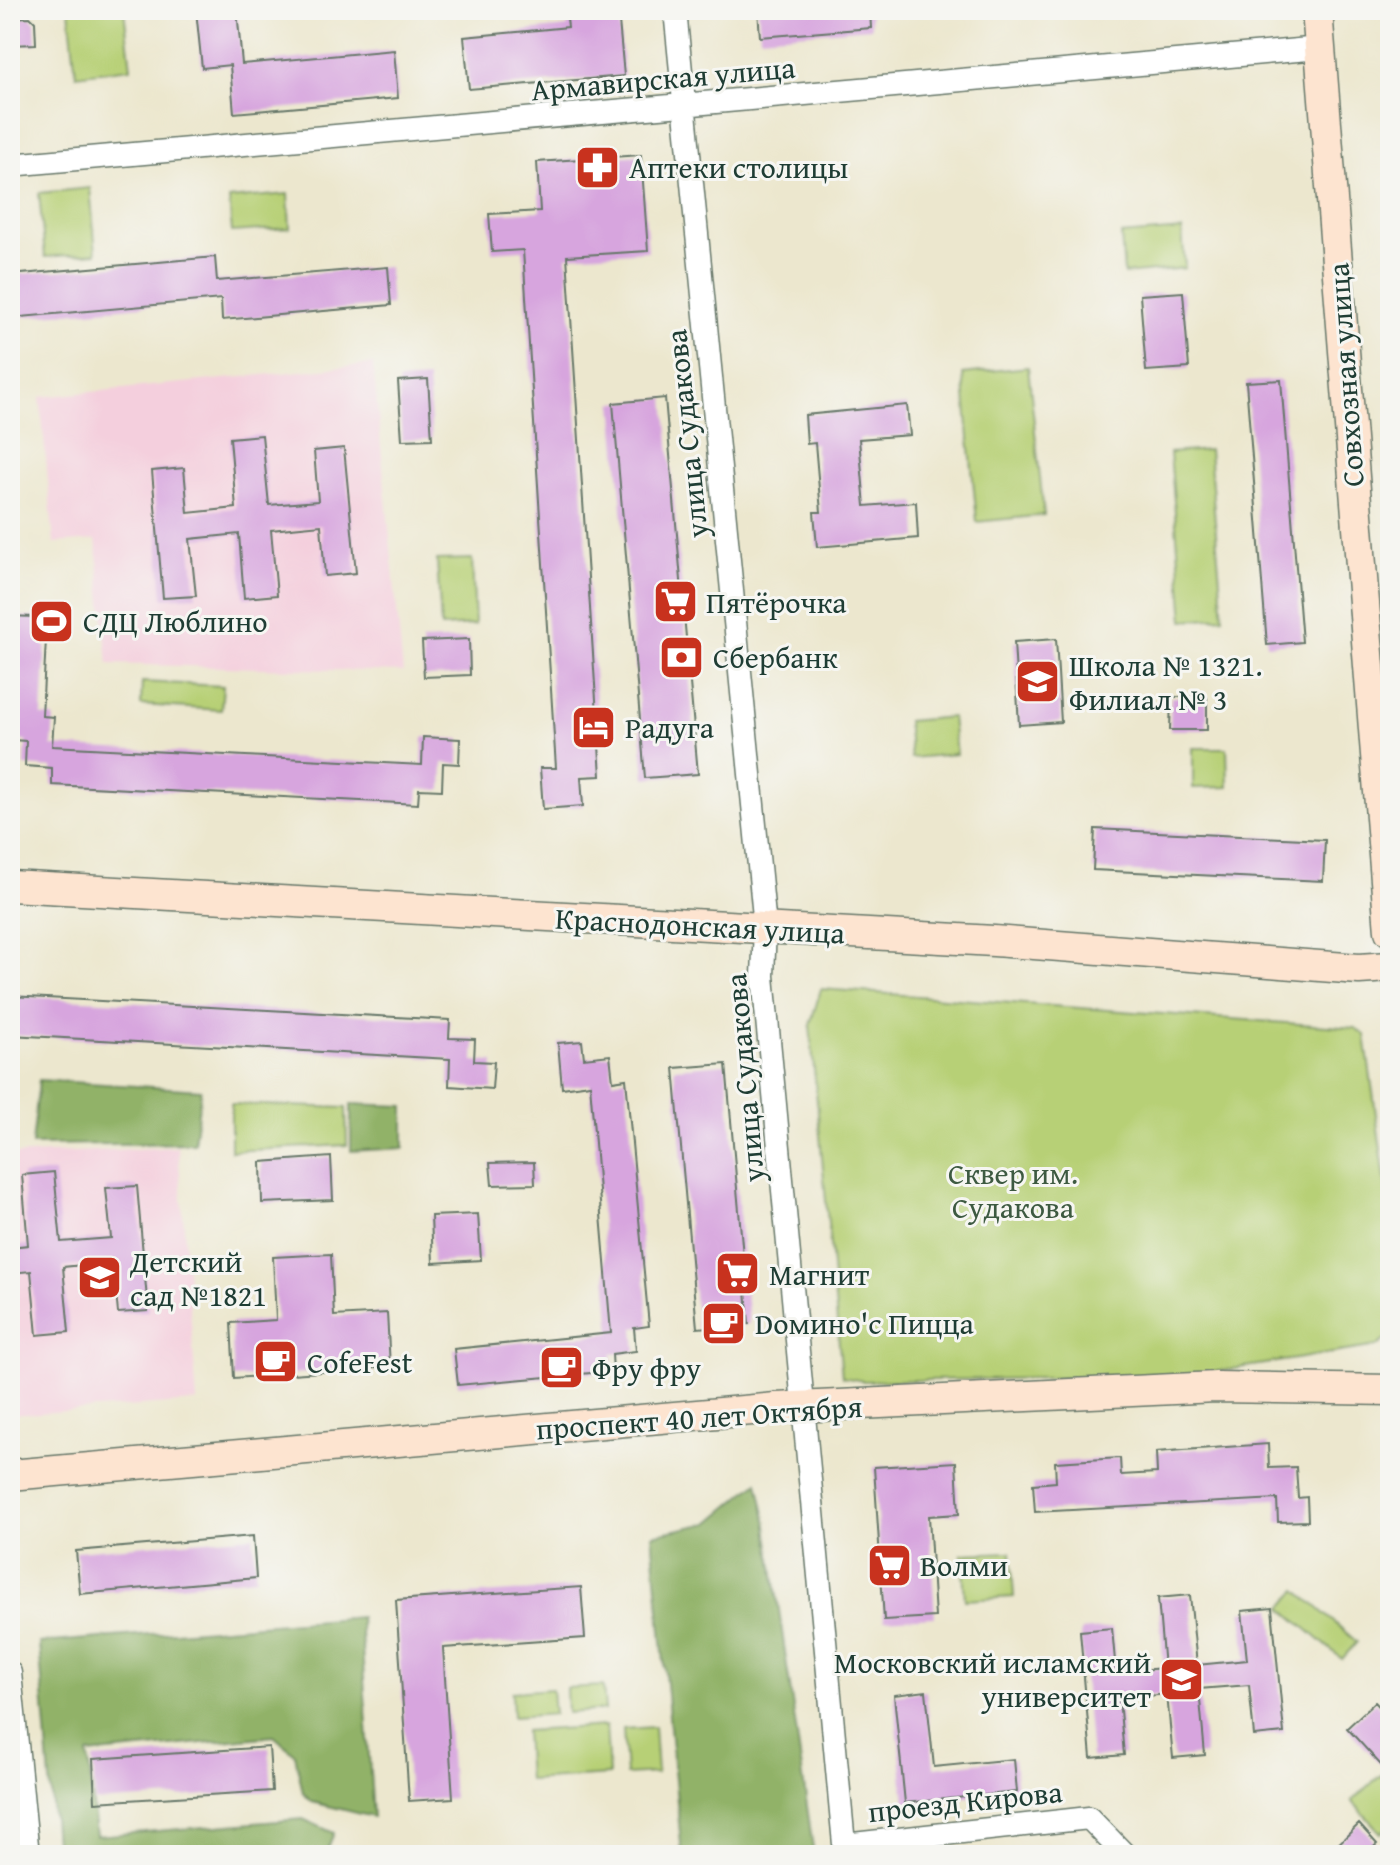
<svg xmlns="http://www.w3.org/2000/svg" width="1400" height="1865" viewBox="0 0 1400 1865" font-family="'Gentium Book Plus',serif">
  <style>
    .built { fill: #f4cfdd }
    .green { fill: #b7d076; stroke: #6b8655; stroke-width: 2 }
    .forest { fill: #91b267; stroke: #58784e; stroke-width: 2 }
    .building { fill: #d7a5de }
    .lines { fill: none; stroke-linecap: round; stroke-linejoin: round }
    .street-casing { stroke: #67786a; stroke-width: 25 }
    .secondary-casing { stroke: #67786a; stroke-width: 33 }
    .street { stroke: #fff; stroke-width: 22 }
    .secondary { stroke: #fde4d0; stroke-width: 30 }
    .labels { text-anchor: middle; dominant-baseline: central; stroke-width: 6; stroke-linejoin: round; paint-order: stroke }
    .street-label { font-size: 30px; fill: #1f3d34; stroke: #f6f6f2 }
    .poi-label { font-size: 30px; fill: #1f3d34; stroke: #f6f6f2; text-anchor: start }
    .park-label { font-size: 30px; fill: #3d5a41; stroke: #f6f6f2 }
  </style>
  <rect width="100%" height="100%" fill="#f6f6f2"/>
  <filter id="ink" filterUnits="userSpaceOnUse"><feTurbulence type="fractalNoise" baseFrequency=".0125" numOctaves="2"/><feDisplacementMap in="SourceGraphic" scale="16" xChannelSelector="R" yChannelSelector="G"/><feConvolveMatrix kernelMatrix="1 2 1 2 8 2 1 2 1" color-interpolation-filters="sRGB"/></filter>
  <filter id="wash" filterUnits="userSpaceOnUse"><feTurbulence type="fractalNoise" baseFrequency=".006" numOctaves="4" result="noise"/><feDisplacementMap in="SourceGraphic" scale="32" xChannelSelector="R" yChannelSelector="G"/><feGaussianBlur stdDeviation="1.8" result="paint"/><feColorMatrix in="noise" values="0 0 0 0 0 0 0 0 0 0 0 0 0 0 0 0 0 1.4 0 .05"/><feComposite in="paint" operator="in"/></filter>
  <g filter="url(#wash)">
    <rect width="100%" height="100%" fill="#ece7ce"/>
    <path class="built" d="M373,364L403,672L108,664L96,540L54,543L40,397Z
      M178,1147L197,1402L10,1415V1155Z"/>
    <path class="green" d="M69,10H124L131,68L76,75Z
      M90,188L96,253L45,257L39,193Z
      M288,194L290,228L232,232L229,199Z
      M1182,230L1185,268L1124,274L1121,235Z
      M1028,367L1044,515L977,522L963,374Z
      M1209,450L1223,617L1184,620L1170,453Z
      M472,559L475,625L441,627L437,560Z
      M142,682L223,686L221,710L141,705Z
      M952,717L956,754L911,758L907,721Z
      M1193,748H1227L1228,787L1193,788Z
      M821,989L1355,1028L1365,1035L1390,1215V1336L1377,1346L1189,1376L863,1381L842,1377L810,1025Z
      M231,1104L346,1108L347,1145L231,1151Z
      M1011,1552L1014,1597L965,1600L962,1554Z
      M1297,1590L1357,1642L1342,1659L1282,1608Z
      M603,1686L605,1710L567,1713L566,1688Z
      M552,1689L554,1714L513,1717L512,1692Z
      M606,1726L609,1775L528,1780L525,1731Z
      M654,1727L657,1773L626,1775L623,1729Z
      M1381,1775L1390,1785V1825L1381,1833L1352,1801Z"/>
    <path class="forest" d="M39,1080L201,1090L194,1143L32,1145Z
      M351,1104L404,1106V1148L351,1151Z
      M758,1482L766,1519L814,1855H682L652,1535L709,1523Z
      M360,1617L373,1817L312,1802L303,1793L295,1754L274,1736L88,1754L96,1836L303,1819L334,1833L325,1855H56L39,1643Z"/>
    <g id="blocks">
      <path class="building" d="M196,10H237L242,64L394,50L398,98L234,113L230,65L202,68Z
        M566,10H618L624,76L469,89L464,37L568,27Z
        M758,10H870L871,28L760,37Z
        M30,17L35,22L36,44L10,45V18Z
        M641,155L648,251L567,256L601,776L581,777L583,806L543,809L540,768H556L523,250L492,252L489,214L540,211L537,162Z
        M215,257L217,281L388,267L391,305L222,320L221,299L10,318V275Z
        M1183,292L1189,368L1146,371L1140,295Z
        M428,379L432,439L402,440L398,381Z
        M1281,380L1302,642L1267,645L1246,382Z
        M665,398L698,774L645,778L613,403Z
        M907,405L910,435L859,439L865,506L916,502L918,538L817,547L814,512H821L815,443L807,444L805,415Z
        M262,435L269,505L318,501L314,451L344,448L356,573L325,576L321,525L271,530L277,595L244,598L239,534L190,539L196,596L163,598L152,471L184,468L188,513L236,508L230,438Z
        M10,616L58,618L57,640L46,639L42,716L54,717L52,746L422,765L423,737L460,739L459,764L443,763L442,790L419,789L418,804L52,785V768L25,766L26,741L13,740L15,698H10Z
        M469,639L470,675L424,677L422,641Z
        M1056,639L1061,722L1019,725L1014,642Z
        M1171,697H1207V730H1170Z
        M1095,829L1325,840L1323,881L1093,870Z
        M10,996L450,1020L449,1038L475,1039L474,1061L494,1062L492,1089L449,1086L450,1059L10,1035Z
        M582,1041L584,1058L610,1055L613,1081L626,1079L649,1326L634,1328L636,1351L612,1354L613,1371L458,1385L454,1349L611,1333L590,1084L562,1088L558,1043Z
        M726,1064L749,1324L697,1328L674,1068Z
        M331,1157L333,1200L262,1203L261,1162Z
        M534,1162L535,1184L492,1185L490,1163Z
        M54,1172L61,1242L111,1238L106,1188L137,1186L148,1311L118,1313L113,1262L63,1267L69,1332L37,1335L31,1271L10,1273V1247L28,1245L22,1175Z
        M478,1214L481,1260L433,1263L431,1216Z
        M331,1254L334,1316L387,1313L390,1367L234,1378L231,1323L276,1320L273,1257Z
        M1268,1444L1269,1468L1296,1467L1298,1498L1307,1497L1308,1521L1278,1522L1277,1499L1035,1512L1033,1484L1056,1482L1055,1462L1120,1458L1121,1475L1157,1473L1156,1452Z
        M956,1462L959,1514L929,1516L935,1617L884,1620L874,1467Z
        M253,1536L256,1578L80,1594L76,1551Z
        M581,1587L585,1638L443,1648L453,1798L409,1801L396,1600Z
        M1190,1595L1197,1665L1247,1660L1242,1611L1272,1608L1284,1733L1254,1736L1249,1685L1199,1689L1205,1755L1173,1758L1167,1694L1119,1699L1124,1755L1091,1758L1080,1631L1112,1628L1116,1672L1164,1668L1158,1598Z
        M926,1691L934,1767L1014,1759L1017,1792L905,1803L894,1695Z
        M1375,1702L1390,1718V1775L1347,1728Z
        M269,1747L272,1791L95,1802L93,1759Z
        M1359,1824L1377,1844L1365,1855H1327Z"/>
    </g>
  </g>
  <g filter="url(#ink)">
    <use href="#blocks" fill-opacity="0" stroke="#67786a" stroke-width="2"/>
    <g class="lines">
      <defs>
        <path id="street" d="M675,10L765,927L763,976L845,1855
          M10,165L1320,48
          M10,1673L28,1855
          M844,1845L1089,1818L1125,1855"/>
        <path id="secondary" d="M1317,10L1390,931
          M10,886L994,941L1359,969L1390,967
          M10,1475L776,1408L1216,1387L1390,1390"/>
      </defs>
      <use href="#street" class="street-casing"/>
      <use href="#secondary" class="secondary-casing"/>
      <use href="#street" class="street"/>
      <use href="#secondary" class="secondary"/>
    </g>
  </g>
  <defs>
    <symbol id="pharmacy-square" viewBox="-11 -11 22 22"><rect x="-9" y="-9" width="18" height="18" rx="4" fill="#c8321e" stroke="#f6f6f2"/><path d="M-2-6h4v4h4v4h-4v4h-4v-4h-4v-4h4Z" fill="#fff"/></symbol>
    <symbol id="supermarket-square" viewBox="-11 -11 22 22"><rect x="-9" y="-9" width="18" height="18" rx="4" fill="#c8321e" stroke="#f6f6f2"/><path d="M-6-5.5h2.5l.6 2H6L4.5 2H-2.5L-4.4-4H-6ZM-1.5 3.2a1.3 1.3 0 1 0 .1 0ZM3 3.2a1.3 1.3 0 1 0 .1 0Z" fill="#fff"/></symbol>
    <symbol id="stadium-square" viewBox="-11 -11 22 22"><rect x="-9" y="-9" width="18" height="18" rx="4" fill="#c8321e" stroke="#f6f6f2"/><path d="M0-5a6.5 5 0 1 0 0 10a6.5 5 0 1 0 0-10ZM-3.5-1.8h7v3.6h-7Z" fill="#fff"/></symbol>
    <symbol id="bank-square" viewBox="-11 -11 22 22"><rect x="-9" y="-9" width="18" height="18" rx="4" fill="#c8321e" stroke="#f6f6f2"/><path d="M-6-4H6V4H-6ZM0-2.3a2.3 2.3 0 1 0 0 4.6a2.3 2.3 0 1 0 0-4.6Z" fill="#fff"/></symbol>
    <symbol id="school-square" viewBox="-11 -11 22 22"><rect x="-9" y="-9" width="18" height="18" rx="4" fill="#c8321e" stroke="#f6f6f2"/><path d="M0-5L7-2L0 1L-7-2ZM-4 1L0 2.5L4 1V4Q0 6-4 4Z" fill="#fff"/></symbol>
    <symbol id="hotel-square" viewBox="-11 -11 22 22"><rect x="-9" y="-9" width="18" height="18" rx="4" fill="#c8321e" stroke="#f6f6f2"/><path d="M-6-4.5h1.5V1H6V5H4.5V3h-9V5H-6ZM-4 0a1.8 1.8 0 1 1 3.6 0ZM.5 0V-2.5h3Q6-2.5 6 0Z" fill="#fff"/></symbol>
    <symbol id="cafe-square" viewBox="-11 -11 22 22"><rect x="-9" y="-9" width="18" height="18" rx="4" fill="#c8321e" stroke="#f6f6f2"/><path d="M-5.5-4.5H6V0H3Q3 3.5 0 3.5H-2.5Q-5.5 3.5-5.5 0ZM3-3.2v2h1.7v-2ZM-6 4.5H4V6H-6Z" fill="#fff"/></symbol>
    <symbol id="university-square" viewBox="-11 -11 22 22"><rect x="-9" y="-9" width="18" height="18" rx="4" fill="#c8321e" stroke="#f6f6f2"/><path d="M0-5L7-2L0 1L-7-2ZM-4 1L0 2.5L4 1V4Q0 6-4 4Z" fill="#fff"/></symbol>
  </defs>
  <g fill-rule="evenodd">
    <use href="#pharmacy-square" x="572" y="142" width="51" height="51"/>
    <use href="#supermarket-square" x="650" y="576" width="51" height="51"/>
    <use href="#stadium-square" x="26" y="596" width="51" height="51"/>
    <use href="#bank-square" x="656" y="632" width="51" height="51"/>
    <use href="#school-square" x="1012" y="656" width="51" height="51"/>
    <use href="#hotel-square" x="568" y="702" width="51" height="51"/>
    <use href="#supermarket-square" x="712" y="1248" width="51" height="51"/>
    <use href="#school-square" x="74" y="1252" width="51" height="51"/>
    <use href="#cafe-square" x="698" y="1298" width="51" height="51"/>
    <use href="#cafe-square" x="250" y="1336" width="51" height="51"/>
    <use href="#cafe-square" x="536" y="1342" width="51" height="51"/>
    <use href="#supermarket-square" x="864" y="1540" width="51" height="51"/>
    <use href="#university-square" x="1156" y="1654" width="51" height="51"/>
  </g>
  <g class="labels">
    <g class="street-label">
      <text transform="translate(663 78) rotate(-5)">Армавирская улица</text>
      <text transform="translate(1345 375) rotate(-94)">Совхозная улица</text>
      <text transform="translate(686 434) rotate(-96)">улица Судакова</text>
      <text transform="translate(700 925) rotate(3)">Краснодонская улица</text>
      <text transform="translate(744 1078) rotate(-95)">улица Судакова</text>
      <text transform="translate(699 1417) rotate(-4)">проспект 40 лет Октября</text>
      <text transform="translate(965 1801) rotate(-6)">проезд Кирова</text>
    </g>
    <g class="poi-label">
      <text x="629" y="167">Аптеки столицы</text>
      <text x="706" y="602">Пятёрочка</text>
      <text x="83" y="621">СДЦ Люблино</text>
      <text x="713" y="657">Сбербанк</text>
      <text x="1069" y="665">Школа № 1321.<tspan x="1069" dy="34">Филиал № 3</tspan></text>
      <text x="625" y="727">Радуга</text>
      <text x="130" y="1261">Детский<tspan x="130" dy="34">сад №1821</tspan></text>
      <text x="769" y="1274">Магнит</text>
      <text x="755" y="1323">Dомино'с Пицца</text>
      <text x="307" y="1362">CofeFest</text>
      <text x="592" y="1368">Фру фру</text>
      <text x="920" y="1565">Волми</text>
      <text x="1151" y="1662" text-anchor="end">Московский исламский<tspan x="1151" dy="34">университет</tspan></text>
    </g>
    <g class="park-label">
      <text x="1013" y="1173">Сквер им.<tspan x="1013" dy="34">Судакова</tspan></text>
    </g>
  </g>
  <rect width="1400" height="1865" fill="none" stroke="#f6f6f2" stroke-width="40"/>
</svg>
